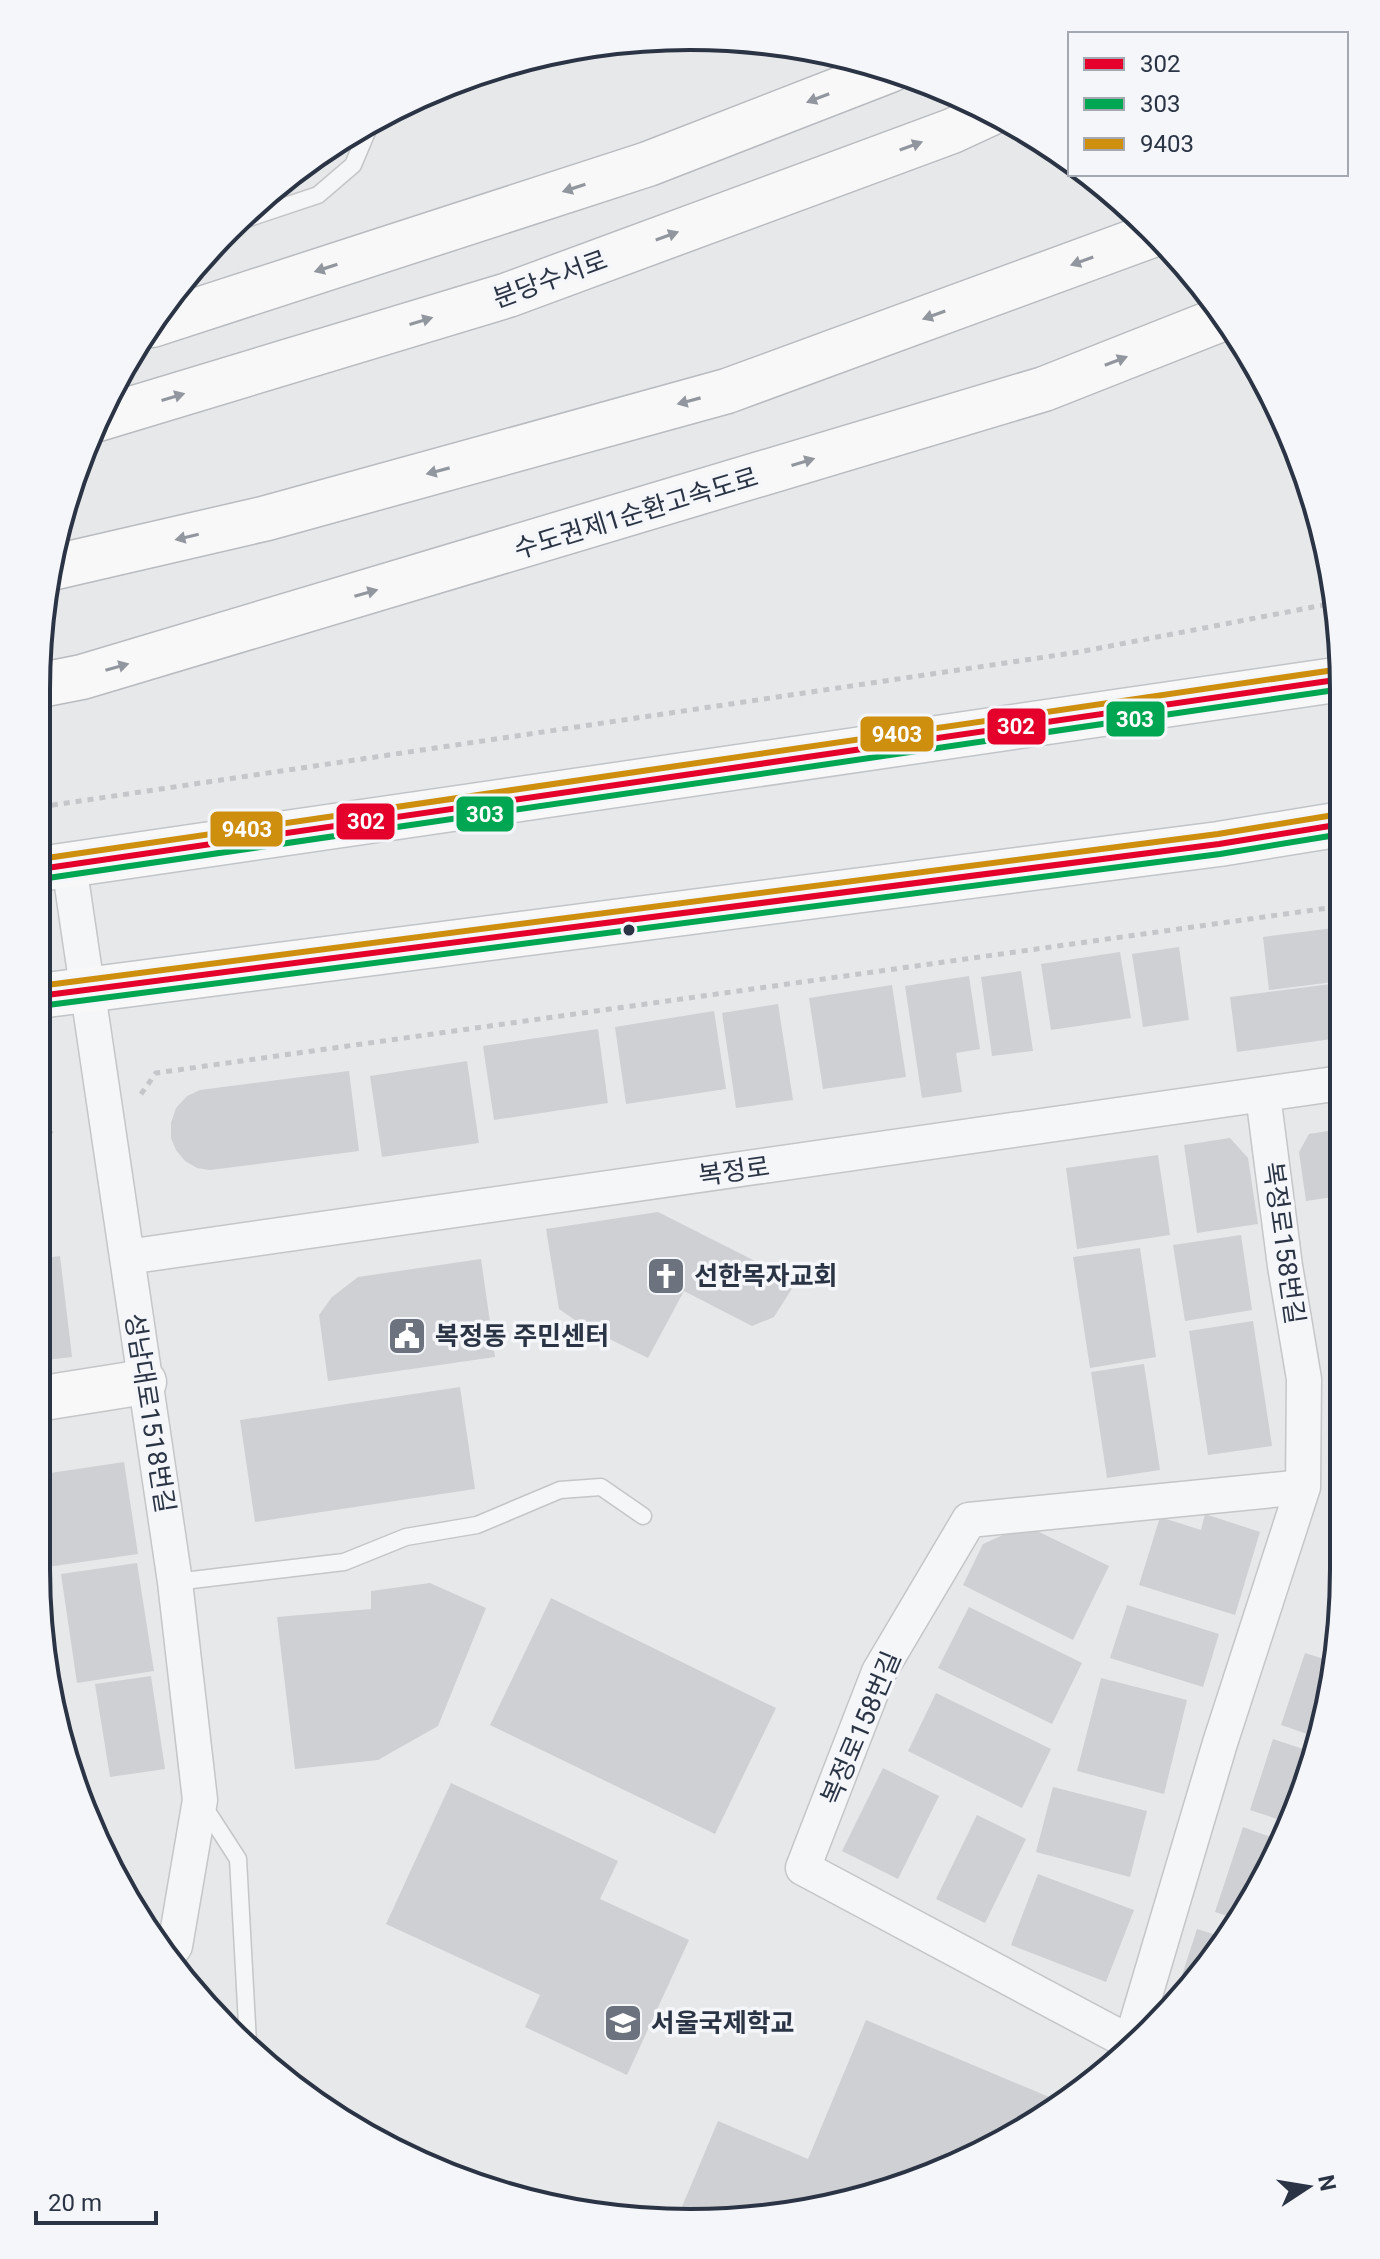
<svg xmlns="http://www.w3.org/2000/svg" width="1380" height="2259" viewBox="0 0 1380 2259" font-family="Roboto,'Noto Sans KR',sans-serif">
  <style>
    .building { fill: #ced0d3 }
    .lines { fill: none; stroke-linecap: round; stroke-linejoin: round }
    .lane-casing { stroke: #c4c6c8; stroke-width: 19 }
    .street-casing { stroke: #c4c6c8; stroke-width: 37 }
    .secondary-casing { stroke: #c4c6c8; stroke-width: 47 }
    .primary-casing { stroke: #c2c5c8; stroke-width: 47 }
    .highway-casing { stroke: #b8bbbf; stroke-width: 47 }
    .path { stroke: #c5c6ca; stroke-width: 5; stroke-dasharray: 6 6; stroke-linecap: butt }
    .lane { stroke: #f5f6f7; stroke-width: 16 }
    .street { stroke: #f5f6f7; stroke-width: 34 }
    .secondary { stroke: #f8f8f8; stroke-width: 44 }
    .primary { stroke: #f8f8f8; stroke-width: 44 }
    .highway { stroke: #f8f8f8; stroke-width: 44 }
    .bus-1-casing { stroke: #f4f6f9; stroke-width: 12 }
    .bus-2-casing { stroke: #f4f6f9; stroke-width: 12 }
    .bus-3-casing { stroke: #f4f6f9; stroke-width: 12 }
    .bus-1 { stroke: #e4002b; stroke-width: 6 }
    .bus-2 { stroke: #00a651; stroke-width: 6 }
    .bus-3 { stroke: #ce8f0e; stroke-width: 6 }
    .oneway { fill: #92969e }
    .bus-dot { fill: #2b3445; stroke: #f4f6f9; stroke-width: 3 }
    .labels { text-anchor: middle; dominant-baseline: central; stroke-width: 7; stroke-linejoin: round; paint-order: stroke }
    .street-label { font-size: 26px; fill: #2b3445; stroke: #f4f6f9 }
    .poi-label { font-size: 26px; font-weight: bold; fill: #2b3445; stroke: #f4f6f9; text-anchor: start }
    .rim { fill: none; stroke: #2b3445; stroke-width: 4 }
    .line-badge { stroke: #f4f6f9; stroke-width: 3 }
    .badge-label { font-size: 22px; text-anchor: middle; font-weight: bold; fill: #fff }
  </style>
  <rect width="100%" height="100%" fill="#e6e8ea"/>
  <path class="building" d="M1341,927V981L1269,990L1263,937Z
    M1179,947L1189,1020L1143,1027L1132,954Z
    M1120,952L1131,1018L1051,1030L1041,964Z
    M1021,971L1033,1051L992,1056L981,977Z
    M969,976L980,1049L956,1053L962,1092L922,1098L905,986Z
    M1331,984L1339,1038L1237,1052L1230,997Z
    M892,985L906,1077L823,1089L809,998Z
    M778,1004L793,1100L736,1108L722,1013Z
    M714,1011L726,1089L626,1104L615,1027Z
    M598,1029L608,1103L494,1120L483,1046Z
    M467,1061L479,1143L382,1157L370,1076Z
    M349,1071L359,1151L210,1170L197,1168L185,1161L176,1150L171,1138V1123L176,1108L187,1096L200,1090Z
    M1341,1129L1340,1196L1306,1201L1299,1152L1309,1134Z
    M1230,1138L1248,1158L1258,1224L1197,1233L1184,1145Z
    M1158,1155L1170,1235L1077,1249L1066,1168Z
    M658,1212L763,1265L793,1287L774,1317L752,1326L684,1291L648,1358L585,1327L559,1309L546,1229Z
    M1241,1235L1252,1310L1185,1321L1173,1245Z
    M1140,1248L1156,1357L1090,1368L1073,1257Z
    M60,1256L72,1357L37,1361L38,1259Z
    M481,1259L495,1357L328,1381L319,1315L332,1297L358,1277Z
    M1253,1321L1272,1446L1208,1455L1189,1331Z
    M1144,1364L1160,1470L1107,1478L1091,1372Z
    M460,1387L475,1489L255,1522L240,1420Z
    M1334,1452H1339V1517H1337Z
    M124,1462L138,1554L47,1567L36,1501L37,1475Z
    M1205,1514L1260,1532L1235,1615L1139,1585L1160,1517L1201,1530Z
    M1025,1525L1109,1566L1073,1640L963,1585L983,1544Z
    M137,1563L154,1671L77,1683L61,1574Z
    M430,1583L486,1608L438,1726L378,1760L295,1769L277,1617L371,1609V1591Z
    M551,1598L776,1708L715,1834L490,1725Z
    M1127,1605L1219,1634L1203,1687L1110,1658Z
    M969,1607L1082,1663L1052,1724L938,1668Z
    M1305,1653L1336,1663L1316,1737L1281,1725Z
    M151,1676L165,1769L110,1777L95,1684Z
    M1101,1678L1187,1700L1164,1794L1077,1771Z
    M55,1683H59L75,1788L71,1779Z
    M936,1693L1051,1749L1022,1808L908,1751Z
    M1273,1739L1312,1752L1292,1824L1250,1810Z
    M883,1768L939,1796L898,1879L842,1851Z
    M451,1783L618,1861L600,1899L689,1940L627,2075L525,2027L540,1995L386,1924Z
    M1053,1787L1147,1811L1130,1877L1036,1852Z
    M977,1815L1026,1839L985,1923L936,1899Z
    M1243,1827L1282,1841L1237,1919L1215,1912Z
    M1038,1874L1134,1910L1106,1982L1011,1945Z
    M1197,1929L1226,1938L1209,1967L1174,2000Z
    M866,2020L1061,2102L1058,2108L900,2188L690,2223L676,2221L718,2121L808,2159Z"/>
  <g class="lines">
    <defs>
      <path id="lane" d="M237,222L318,195L353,165L372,120
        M175,1582L344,1562L406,1537L477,1525L560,1490L601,1487L643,1516
        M203,1805L238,1859L248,2043"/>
      <path id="street" d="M69,865L175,1582L200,1800L175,1946L166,1958
        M127,1257L1341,1083
        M1132,2039L1220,1743L1303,1487L1304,1379L1285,1266L1263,1095
        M1129,2042L803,1868L879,1672L969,1520L1303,1487"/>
      <path id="secondary" d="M37,1399L144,1382"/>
      <path id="primary" d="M40,869L1342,679
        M39,996L1219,844L1342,824"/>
      <path id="highway" d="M152,325L648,164L890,70
        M98,419L508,295L952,131L993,112
        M51,568L267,518L727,391L1155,234
        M41,685L82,677L1044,389L1224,318"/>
    </defs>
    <use href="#lane" class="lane-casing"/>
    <use href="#street" class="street-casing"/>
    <use href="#secondary" class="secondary-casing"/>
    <use href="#primary" class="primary-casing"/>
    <use href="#highway" class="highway-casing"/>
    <path class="path" d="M40,807L1079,652L1334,603
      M141,1094L156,1073L1342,906
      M39,1125L52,1134"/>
    <use href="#lane" class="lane"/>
    <use href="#street" class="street"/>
    <use href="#secondary" class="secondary"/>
    <use href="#primary" class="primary"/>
    <use href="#highway" class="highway"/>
    <defs>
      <path id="bus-1" d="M40,869L1342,679
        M39,996L1219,844L1342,824"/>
      <path id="bus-2" d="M41,879L1342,689
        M40,1006L1220,854L1342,834"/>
      <path id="bus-3" d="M40,859L1341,669
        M39,986L1218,834L1340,814"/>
    </defs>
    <use href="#bus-1" class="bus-1-casing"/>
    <use href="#bus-2" class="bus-2-casing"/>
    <use href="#bus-3" class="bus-3-casing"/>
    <use href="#bus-1" class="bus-1"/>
    <use href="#bus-2" class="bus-2"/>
    <use href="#bus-3" class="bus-3"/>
  </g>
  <defs><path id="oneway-solid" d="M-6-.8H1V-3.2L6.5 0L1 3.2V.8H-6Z" transform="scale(2)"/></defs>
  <g class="oneway">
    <use href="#oneway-solid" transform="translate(818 98) rotate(159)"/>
    <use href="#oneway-solid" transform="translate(911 146) rotate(-20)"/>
    <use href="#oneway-solid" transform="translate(574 188) rotate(162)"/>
    <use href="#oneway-solid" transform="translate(667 236) rotate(-20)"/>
    <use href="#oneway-solid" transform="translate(1082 261) rotate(160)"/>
    <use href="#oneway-solid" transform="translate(326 268) rotate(162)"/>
    <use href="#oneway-solid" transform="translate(934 315) rotate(160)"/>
    <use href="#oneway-solid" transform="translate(421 321) rotate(-17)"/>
    <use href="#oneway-solid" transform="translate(1116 361) rotate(-21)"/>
    <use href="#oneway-solid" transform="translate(173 397) rotate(-17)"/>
    <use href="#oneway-solid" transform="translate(689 401) rotate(165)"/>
    <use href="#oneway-solid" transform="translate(803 462) rotate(-17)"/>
    <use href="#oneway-solid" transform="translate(438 471) rotate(165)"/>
    <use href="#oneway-solid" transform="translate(187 537) rotate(167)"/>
    <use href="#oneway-solid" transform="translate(366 593) rotate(-16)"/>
    <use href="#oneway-solid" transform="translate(117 667) rotate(-16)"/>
  </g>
  <defs>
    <symbol id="church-square" viewBox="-11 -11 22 22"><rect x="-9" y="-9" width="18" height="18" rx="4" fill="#6c737f" stroke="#f4f6f9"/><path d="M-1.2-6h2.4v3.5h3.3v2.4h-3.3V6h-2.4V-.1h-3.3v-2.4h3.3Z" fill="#fff"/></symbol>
    <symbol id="civic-square" viewBox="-11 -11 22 22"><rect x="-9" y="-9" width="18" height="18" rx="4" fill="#6c737f" stroke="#f4f6f9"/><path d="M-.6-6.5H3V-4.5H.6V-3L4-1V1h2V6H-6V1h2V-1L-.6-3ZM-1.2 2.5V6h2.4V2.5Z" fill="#fff"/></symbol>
    <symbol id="school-square" viewBox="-11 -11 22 22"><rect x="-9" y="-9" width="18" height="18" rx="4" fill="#6c737f" stroke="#f4f6f9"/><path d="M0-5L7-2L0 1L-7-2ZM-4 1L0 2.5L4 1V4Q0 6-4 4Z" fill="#fff"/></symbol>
  </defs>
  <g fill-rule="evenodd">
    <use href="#church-square" x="644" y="1254" width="44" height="44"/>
    <use href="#civic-square" x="385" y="1314" width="44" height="44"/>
    <use href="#school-square" x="601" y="2001" width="44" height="44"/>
  </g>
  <circle class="bus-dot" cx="629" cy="930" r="7"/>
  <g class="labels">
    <g class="street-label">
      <text transform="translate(550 279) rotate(-20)">분당수서로</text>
      <text transform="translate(636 513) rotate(-17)">수도권제1순환고속도로</text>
      <text transform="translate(734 1171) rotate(-8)">복정로</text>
      <text transform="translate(1284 1243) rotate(82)">복정로158번길</text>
      <text transform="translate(150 1413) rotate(81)">성남대로1518번길</text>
      <text transform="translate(861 1728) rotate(-67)">복정로158번길</text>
    </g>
    <g class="poi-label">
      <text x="694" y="1276">선한목자교회</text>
      <text x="435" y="1336">복정동 주민센터</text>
      <text x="651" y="2023">서울국제학교</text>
    </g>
  </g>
  <path d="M0 0H1380V2259H0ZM690 50H690A640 640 0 0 1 1330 690V1569A640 640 0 0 1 690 2209H690A640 640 0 0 1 50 1569V690A640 640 0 0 1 690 50Z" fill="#f4f6f9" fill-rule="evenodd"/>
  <path class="rim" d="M690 50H690A640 640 0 0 1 1330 690V1569A640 640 0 0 1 690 2209H690A640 640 0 0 1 50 1569V690A640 640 0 0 1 690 50Z"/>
  <g class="line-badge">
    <rect x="1105" y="700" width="61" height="38" rx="8" fill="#00a651"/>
    <rect x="986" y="707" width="61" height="39" rx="8" fill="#e4002b"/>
    <rect x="859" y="715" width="76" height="38" rx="8" fill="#ce8f0e"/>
    <rect x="455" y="795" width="60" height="38" rx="8" fill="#00a651"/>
    <rect x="335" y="802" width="61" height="39" rx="8" fill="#e4002b"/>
    <rect x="209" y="810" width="75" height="38" rx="8" fill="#ce8f0e"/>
  </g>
  <g class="badge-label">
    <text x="1135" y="727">303</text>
    <text x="1016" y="734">302</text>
    <text x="897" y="742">9403</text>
    <text x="485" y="822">303</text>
    <text x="366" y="829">302</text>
    <text x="247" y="837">9403</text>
  </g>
  <rect x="1068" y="32" width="280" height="144" fill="#f4f6f9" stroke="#a4a8b1" stroke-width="2"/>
  <rect x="1084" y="58" width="40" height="12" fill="#e4002b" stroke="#a4a8b1" stroke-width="2"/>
  <text x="1140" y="72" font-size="24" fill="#2b3445">302</text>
  <rect x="1084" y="98" width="40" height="12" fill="#00a651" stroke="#a4a8b1" stroke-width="2"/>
  <text x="1140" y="112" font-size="24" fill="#2b3445">303</text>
  <rect x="1084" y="138" width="40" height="12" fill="#ce8f0e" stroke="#a4a8b1" stroke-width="2"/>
  <text x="1140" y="152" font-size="24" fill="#2b3445">9403</text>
  <g transform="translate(1308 2187) rotate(78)" stroke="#f4f6f9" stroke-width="6" paint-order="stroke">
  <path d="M0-6L14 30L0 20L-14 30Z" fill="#2b3445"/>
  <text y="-12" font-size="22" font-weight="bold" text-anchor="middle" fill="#2b3445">N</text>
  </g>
  <path d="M36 2211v12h120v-12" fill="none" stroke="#2b3445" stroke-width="4"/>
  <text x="48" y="2211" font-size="24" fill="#2b3445" stroke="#f4f6f9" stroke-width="6" paint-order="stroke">20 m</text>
</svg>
